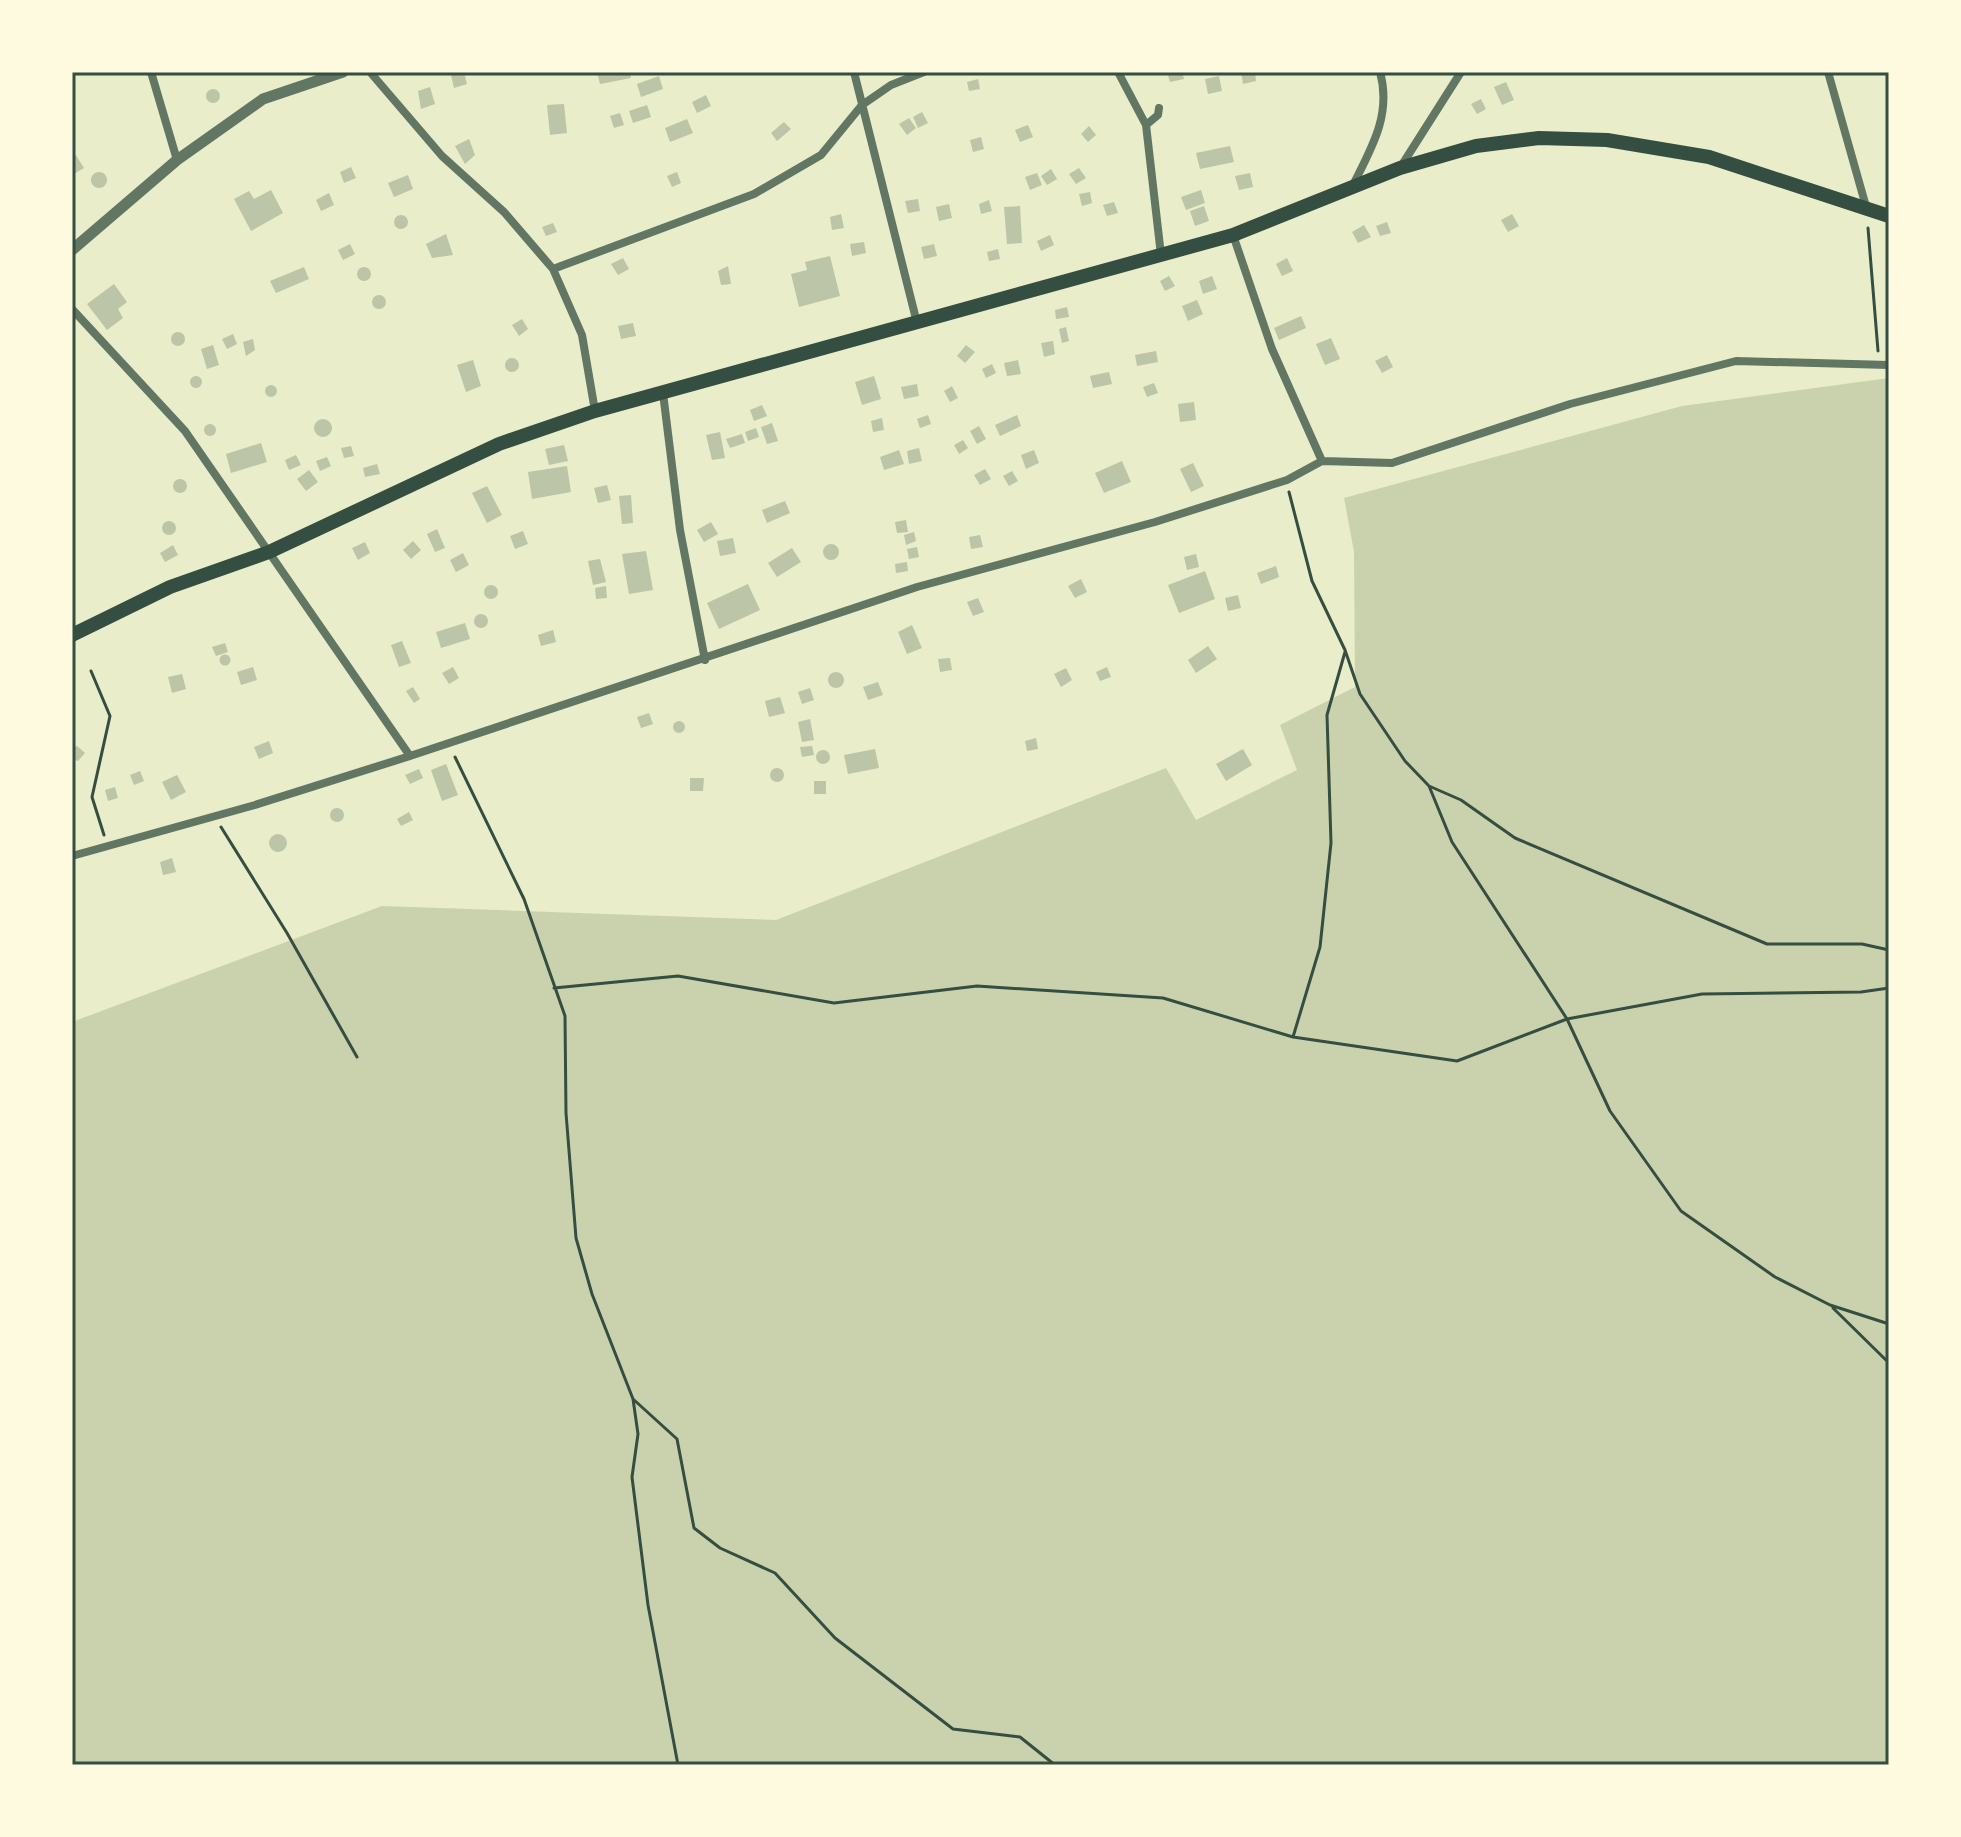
<svg xmlns="http://www.w3.org/2000/svg" width="1961" height="1837" viewBox="0 0 1961 1837" font-family="'PT Serif',serif">
  <style>
    .green { fill: #cad2ad }
    .building { fill: #bcc5a7 }
    .lines { fill: none; stroke-linecap: round; stroke-linejoin: round }
    .path { stroke: #344e41; stroke-width: 3 }
    .minor { stroke: #617663; stroke-width: 8 }
    .tertiary { stroke: #617663; stroke-width: 11 }
    .primary { stroke: #344e41; stroke-width: 14 }
    .neatline { fill: none; stroke: #344e41; stroke-width: 3 }
  </style>
  <rect width="100%" height="100%" fill="#e9edc9"/>
  <path class="green" d="M1889,378V1765H72V1022L382,906L776,920L1166,768L1196,820L1297,770L1280,725L1355,687L1354,552L1344,498L1682,406Z"/>
  <path class="building" d="M464,72L467,84L454,88L451,75Z
    M597,72H630L631,78L600,84Z
    M1167,72H1182L1184,79L1170,82Z
    M1241,72H1255L1256,81L1243,84Z
    M659,76L663,89L641,97L637,84Z
    M1219,76L1222,91L1208,94L1205,79Z
    M978,79L980,89L969,91L967,82Z
    M1506,82L1514,100L1502,105L1494,87Z
    M430,87L435,104L421,109L418,91Z
    M206 96a7 7 0 1 1 14 0a7 7 0 1 1-14 0Z
    M706,95L711,106L697,113L692,102Z
    M1481,99L1486,109L1477,114L1471,104Z
    M564,104L567,133L550,135L547,105Z
    M647,105L651,117L633,123L629,111Z
    M922,112L928,123L918,128L913,117Z
    M620,113L624,125L614,128L610,116Z
    M909,118L916,128L907,135L899,124Z
    M687,119L693,133L670,142L665,128Z
    M784,122L791,129L777,141L771,133Z
    M1028,125L1033,137L1020,142L1015,130Z
    M1089,126L1096,135L1088,142L1081,134Z
    M981,137L984,149L973,152L970,140Z
    M469,139L475,155L465,164L455,146Z
    M1230,146L1234,162L1200,169L1196,153Z
    M72,149L84,168L72,175Z
    M351,167L356,178L344,183L340,172Z
    M1079,168L1086,178L1076,184L1069,174Z
    M1051,169L1057,179L1047,185L1041,176Z
    M91 180a8 8 0 1 1 16 0a8 8 0 1 1-16 0Z
    M677,172L681,183L672,187L667,176Z
    M1037,173L1042,185L1030,190L1025,177Z
    M1250,173L1253,187L1239,190L1235,176Z
    M408,175L413,189L394,197L388,183Z
    M271,190L283,213L251,231L234,199L249,191L254,199Z
    M1201,190L1205,203L1186,210L1181,197Z
    M1090,192L1092,203L1082,206L1079,194Z
    M329,193L334,205L321,211L316,200Z
    M918,199L920,211L908,213L905,201Z
    M989,200L992,211L981,214L979,204Z
    M1114,202L1118,213L1107,216L1103,205Z
    M949,204L952,218L939,221L936,207Z
    M1020,206L1022,243L1007,244L1004,207Z
    M1204,206L1209,221L1195,226L1190,211Z
    M841,214L844,228L832,230L830,217Z
    M1512,214L1519,226L1508,232L1501,220Z
    M394 222a7 7 0 1 1 14 0a7 7 0 1 1-14 0Z
    M1387,222L1391,233L1380,236L1376,226Z
    M553,223L557,232L546,236L542,227Z
    M1364,225L1371,237L1358,243L1352,232Z
    M446,234L453,255L432,258L426,244Z
    M1050,235L1054,245L1041,251L1037,241Z
    M864,242L866,253L852,256L850,244Z
    M350,244L355,254L343,260L338,250Z
    M934,244L937,256L924,259L921,247Z
    M998,249L1000,259L989,261L987,252Z
    M830,256L840,296L799,307L791,274L807,270L805,262Z
    M623,258L629,269L618,275L611,264Z
    M1287,258L1293,271L1282,276L1276,264Z
    M728,266L731,284L721,285L718,271Z
    M304,267L309,279L276,293L270,281Z
    M357 274a7 7 0 1 1 14 0a7 7 0 1 1-14 0Z
    M1169,276L1175,286L1165,291L1160,281Z
    M1212,276L1217,289L1203,294L1199,281Z
    M114,284L127,302L118,309L123,318L107,330L87,304Z
    M372 302a7 7 0 1 1 14 0a7 7 0 1 1-14 0Z
    M1197,300L1203,314L1188,321L1182,306Z
    M1067,307L1069,317L1056,319L1055,310Z
    M1301,316L1306,328L1279,340L1274,328Z
    M522,319L528,329L519,336L512,325Z
    M633,323L636,336L621,339L618,326Z
    M1066,327L1069,341L1062,343L1059,329Z
    M171 339a7 7 0 1 1 14 0a7 7 0 1 1-14 0Z
    M233,334L237,344L227,349L222,339Z
    M1331,338L1340,359L1325,365L1316,344Z
    M253,339L255,350L246,356L243,342Z
    M1053,341L1055,354L1044,357L1041,343Z
    M213,345L219,365L207,369L201,349Z
    M966,345L975,352L965,363L957,356Z
    M1156,351L1158,362L1137,366L1135,355Z
    M1387,355L1393,367L1382,373L1375,361Z
    M505 365a7 7 0 1 1 14 0a7 7 0 1 1-14 0Z
    M473,360L481,386L466,392L457,365Z
    M1018,360L1021,374L1007,376L1004,363Z
    M992,364L996,373L986,378L982,369Z
    M1109,372L1112,384L1093,388L1090,376Z
    M190 382a6 6 0 1 1 12 0a6 6 0 1 1-12 0Z
    M874,376L881,399L862,405L855,382Z
    M1154,383L1158,393L1147,397L1143,387Z
    M917,384L919,396L904,399L901,387Z
    M265 391a6 6 0 1 1 12 0a6 6 0 1 1-12 0Z
    M952,386L958,398L950,402L944,391Z
    M1194,402L1196,420L1180,422L1178,404Z
    M762,405L767,416L754,421L750,410Z
    M928,415L931,424L920,428L917,419Z
    M1017,415L1021,426L1000,436L995,425Z
    M882,418L884,430L873,432L871,421Z
    M314 428a9 9 0 1 1 18 0a9 9 0 1 1-18 0Z
    M772,423L778,441L767,444L761,427Z
    M204 430a6 6 0 1 1 12 0a6 6 0 1 1-12 0Z
    M979,426L986,439L977,444L970,431Z
    M756,428L759,437L748,441L745,432Z
    M720,432L725,458L712,460L706,435Z
    M742,434L745,443L730,448L726,439Z
    M963,440L968,448L959,454L954,445Z
    M261,443L267,462L231,473L226,454Z
    M564,445L568,461L549,465L545,449Z
    M351,446L354,456L344,458L341,448Z
    M919,448L922,461L909,464L907,451Z
    M899,450L904,464L884,470L880,457Z
    M1034,450L1039,463L1026,469L1021,455Z
    M296,455L301,465L289,470L285,460Z
    M327,457L331,466L320,471L316,461Z
    M1122,461L1131,482L1104,493L1095,473Z
    M1193,463L1204,486L1191,492L1180,469Z
    M377,464L380,474L365,477L363,468Z
    M567,466L571,492L532,499L528,472Z
    M985,469L991,479L980,485L974,475Z
    M309,470L318,482L306,491L297,479Z
    M1012,471L1018,481L1009,486L1003,476Z
    M173 486a7 7 0 1 1 14 0a7 7 0 1 1-14 0Z
    M607,485L611,500L598,503L594,488Z
    M487,486L502,515L487,523L472,493Z
    M631,495L633,523L622,524L619,496Z
    M785,501L790,513L767,523L762,510Z
    M906,520L908,532L897,533L895,522Z
    M162 528a7 7 0 1 1 14 0a7 7 0 1 1-14 0Z
    M711,522L718,534L704,542L697,530Z
    M437,529L445,548L435,552L427,534Z
    M523,531L528,544L515,549L510,536Z
    M914,532L916,541L906,545L904,535Z
    M980,535L983,547L971,549L969,537Z
    M733,538L736,553L720,556L717,541Z
    M413,541L421,550L411,559L403,550Z
    M365,542L370,553L358,560L352,548Z
    M823 552a8 8 0 1 1 16 0a8 8 0 1 1-16 0Z
    M173,545L178,555L165,562L160,553Z
    M917,547L919,557L909,559L907,549Z
    M792,548L801,562L777,577L768,563Z
    M646,551L653,590L629,594L622,554Z
    M463,553L469,565L456,572L450,560Z
    M1196,554L1199,567L1187,570L1184,557Z
    M600,559L606,582L593,585L588,561Z
    M907,562L908,571L896,573L895,564Z
    M1276,566L1279,577L1261,584L1257,573Z
    M1205,571L1215,599L1179,613L1168,585Z
    M1081,579L1087,592L1075,598L1068,586Z
    M748,584L760,610L719,629L707,603Z
    M484 592a7 7 0 1 1 14 0a7 7 0 1 1-14 0Z
    M606,586L607,598L596,599L595,588Z
    M1238,595L1241,608L1228,611L1225,598Z
    M978,598L984,612L973,616L967,602Z
    M474 621a7 7 0 1 1 14 0a7 7 0 1 1-14 0Z
    M465,623L470,639L441,648L436,632Z
    M912,625L922,648L907,654L898,632Z
    M553,630L556,642L541,646L538,635Z
    M402,641L411,663L399,667L391,645Z
    M225,643L228,652L216,656L212,647Z
    M1208,646L1217,659L1196,673L1188,660Z
    M219.5 660a5.5 5.5 0 1 1 11 0a5.5 5.5 0 1 1-11 0Z
    M950,658L952,670L940,672L938,659Z
    M253,667L257,680L241,685L237,672Z
    M453,667L459,678L449,684L442,673Z
    M1107,667L1111,677L1100,681L1096,672Z
    M1066,668L1072,680L1061,687L1054,674Z
    M828 680a8 8 0 1 1 16 0a8 8 0 1 1-16 0Z
    M182,674L186,689L172,693L168,677Z
    M878,682L883,695L868,700L863,687Z
    M413,687L420,699L414,703L406,691Z
    M810,688L814,700L802,704L798,692Z
    M780,697L785,713L769,717L765,701Z
    M649,713L653,724L641,728L637,717Z
    M810,719L814,740L802,742L798,722Z
    M673 727a6 6 0 1 1 12 0a6 6 0 1 1-12 0Z
    M1036,738L1038,749L1027,751L1025,741Z
    M269,741L273,753L259,759L254,747Z
    M77,746L85,753L78,761L72,759V748Z
    M812,746L814,755L802,757L800,747Z
    M875,749L879,768L848,774L844,755Z
    M1243,749L1252,765L1226,781L1216,764Z
    M816 757a7 7 0 1 1 14 0a7 7 0 1 1-14 0Z
    M446,764L458,795L442,801L431,770Z
    M770 775a7 7 0 1 1 14 0a7 7 0 1 1-14 0Z
    M419,769L423,778L410,784L405,775Z
    M140,771L144,781L134,785L130,775Z
    M177,775L186,792L171,800L162,782Z
    M690,778H704L703,791H690Z
    M814,781H826V794H814Z
    M115,787L118,798L108,801L105,790Z
    M330 815a7 7 0 1 1 14 0a7 7 0 1 1-14 0Z
    M409,812L413,820L401,826L397,819Z
    M269 843a9 9 0 1 1 18 0a9 9 0 1 1-18 0Z
    M172,858L176,872L163,875L160,862Z"/>
  <g class="lines">
    <path class="path" d="M1868,228L1878,351
      M1289,492L1312,581L1345,650L1360,694L1405,761L1429,786L1461,800L1515,838L1767,944H1862L1889,950
      M91,671L110,716L92,797L104,835
      M455,757L524,899L565,1016L566,1113L576,1238L592,1294L633,1399L638,1434L632,1477L648,1605L678,1765
      M1429,786L1452,842L1567,1019L1610,1111L1681,1211L1775,1277L1830,1305L1889,1324
      M221,827L287,933L357,1057
      M554,988L678,976L834,1003L977,986L1163,998L1293,1037L1457,1061L1567,1019L1702,994L1861,992L1889,988
      M1293,1037L1320,947L1331,843L1327,715L1345,652
      M1833,1308L1889,1363
      M633,1399L677,1439L694,1528L720,1548L775,1573L835,1638L953,1729L1020,1737L1055,1765"/>
    <path class="minor" d="M151,72L177,160
      M370,72L442,156L504,212L553,269L582,335L595,411
      M854,72L917,323
      M1118,72L1146,125
      M1828,72L1867,210
      M1159,108L1158,115L1146,125L1161,255
      M1400,168L1461,72
      M1352,187C1371,149 1392,115 1380,72
      M1233,235L1272,349L1322,461
      M553,269L754,194L821,155L862,105L891,85L924,72
      M72,309L185,431L410,756
      M663,393L680,530L705,660
      M72,856L255,805L410,756L917,587L1155,522L1287,480L1322,461L1392,463L1570,404L1736,361L1889,365"/>
    <path class="tertiary" d="M72,250L177,160L263,99L343,72"/>
    <path class="primary" d="M72,635L170,587L269,552L499,444L595,411L1233,235L1400,168L1476,146L1539,138L1607,140L1709,157L1889,216"/>
  </g>
  <rect width="1961" height="1837" fill="none" stroke="#fefae0" stroke-width="148"/>
  <rect x="74" y="74" width="1813" height="1689" class="neatline"/>
</svg>
